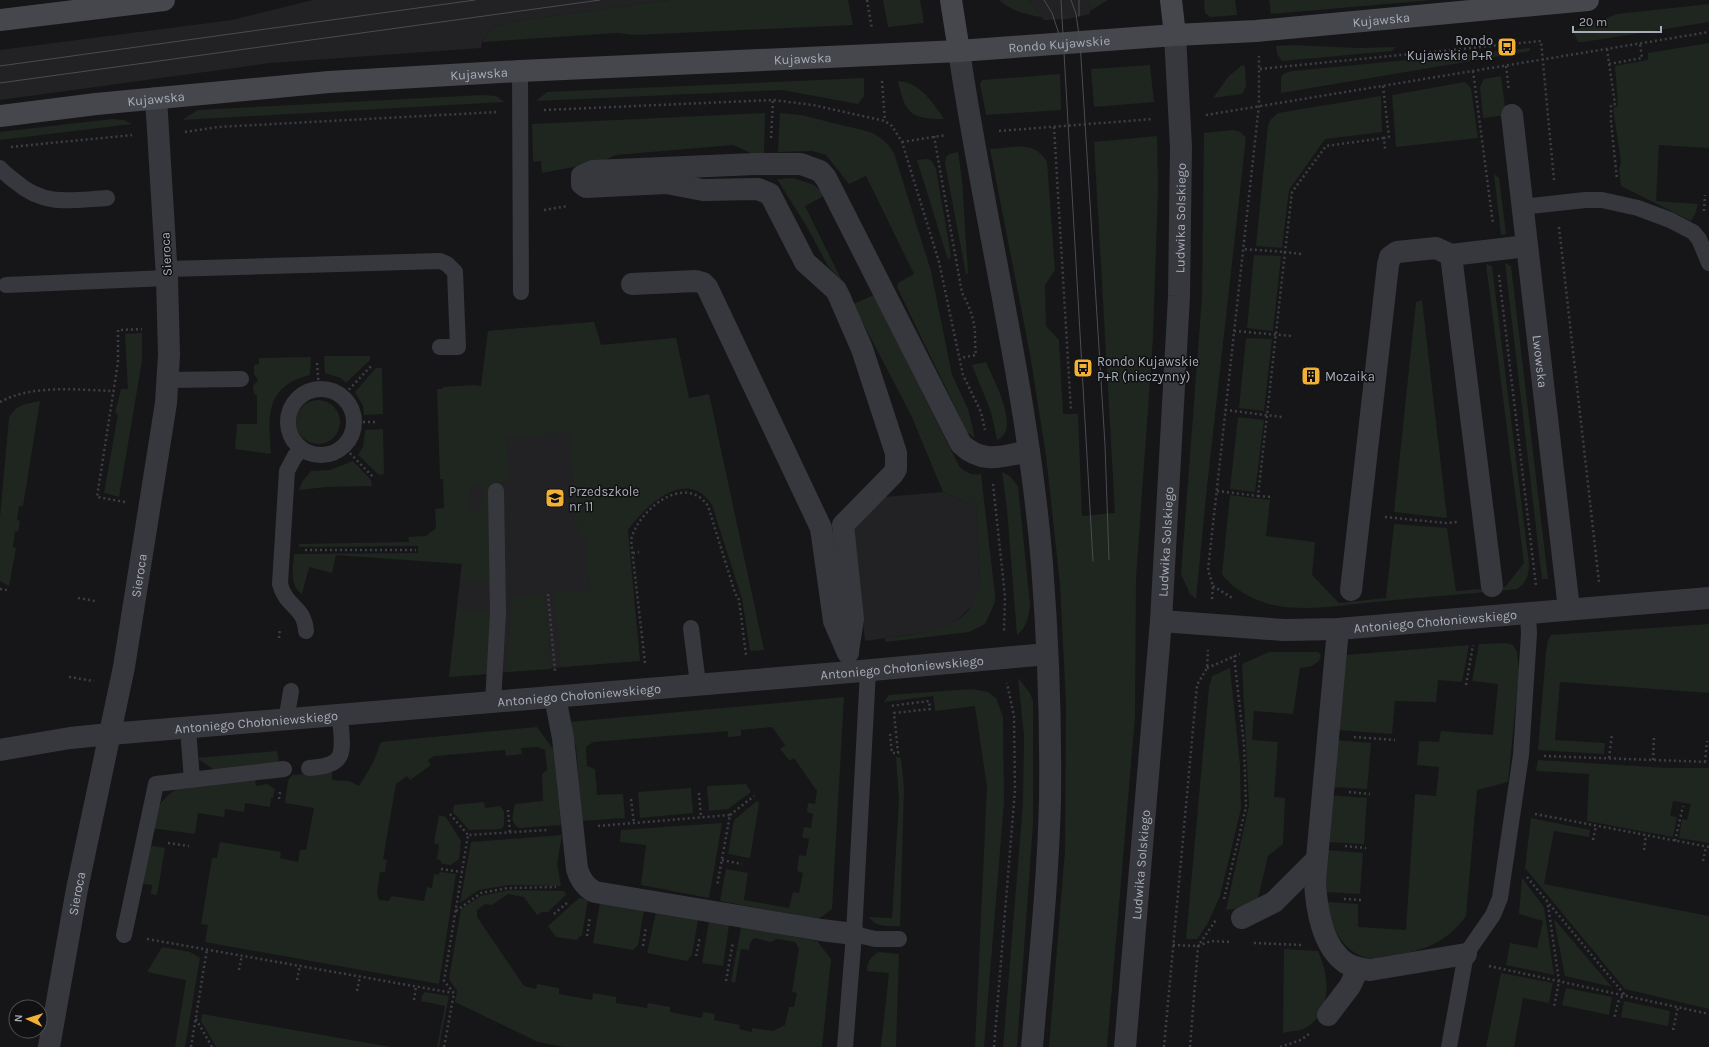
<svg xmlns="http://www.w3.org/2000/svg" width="1709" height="1047" viewBox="0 0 1709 1047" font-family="Karla,sans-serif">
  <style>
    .built { fill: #222225 }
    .green { fill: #1e261f; fill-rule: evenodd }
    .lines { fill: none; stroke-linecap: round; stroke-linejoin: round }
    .path { stroke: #3d3f44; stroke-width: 2.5; stroke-dasharray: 2 3; stroke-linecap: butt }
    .service { stroke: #37383d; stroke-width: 16 }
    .minor { stroke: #37383d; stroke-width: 22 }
    .tertiary { stroke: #37383d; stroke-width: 22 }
    .secondary { stroke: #45474d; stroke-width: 22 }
    .tram { stroke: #4a4c52; stroke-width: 1 }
    .labels { text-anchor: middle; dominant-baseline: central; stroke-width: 3; stroke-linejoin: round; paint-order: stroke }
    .street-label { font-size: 13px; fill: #a8adb8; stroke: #111113 }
    .poi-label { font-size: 13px; fill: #a8adb8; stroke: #111113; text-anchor: start }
  </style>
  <rect width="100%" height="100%" fill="#161618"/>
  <path class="built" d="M313,0H669L510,22L493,27L482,42L481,48L270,63L0,100V50L232,20Z
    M1029,0H1089L1090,14L1068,19L1044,20Z
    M594,322L601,345L676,338L689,398L709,394L717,430L618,519L633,661L449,677L488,331Z
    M943,492L976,506L980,582L979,593L974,604L952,625L940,629L929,632L865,641L854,528L883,497Z"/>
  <path class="green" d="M669,0H848L853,25L635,35L617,33L482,42L493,27L510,22Z
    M883,0H920L924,23L888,27Z
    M999,0H1029L1042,17C1026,15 1012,11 999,0Z
    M1089,0H1108L1090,11Z
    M1204,0H1235L1237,15L1210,17L1205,13Z
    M1269,0H1433L1271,14Z
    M1709,4V22L1584,42H1578L1573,31L1617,14Z
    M1709,43V148L1659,145L1656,201L1698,204L1695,214L1691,221L1621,186L1619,169L1621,162L1613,108L1618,106L1615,66L1648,60V53Z
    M1292,45L1358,48L1396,47L1392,51L1282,61L1277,54L1276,46Z
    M1530,48V51L1281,93V77L1285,73L1293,71Z
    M1150,65L1154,102L1094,107L1091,69Z
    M1242,65L1245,66L1246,87L1242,94L1213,98L1228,77Z
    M1060,74L1061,110L986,115L980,84L982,80Z
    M1501,76L1506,115L1483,118L1480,87L1484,79Z
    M864,78V96L858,104L782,90L536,101L547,92Z
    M898,81C920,82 934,104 944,119C910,119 905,113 898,81Z
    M1465,82L1471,88L1478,138L1396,147L1392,95Z
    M483,95L496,96L504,102L182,120L198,110Z
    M1381,96L1382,132L1325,139L1289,190L1282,248L1256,246L1268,125L1271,119L1278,113Z
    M765,113L764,153L753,154L733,145L616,155L600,162L542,173L541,161L533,162L532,124Z
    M780,113L801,115L870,132C881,137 888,143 894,153L931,271L952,375L968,409L975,438L967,432L897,287L898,283L914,274L866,176L849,184L826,155L812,151L778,152Z
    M112,119L124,120L132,124L0,140V132Z
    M1234,130L1240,132L1246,137L1206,496L1196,599L1190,594L1181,574L1202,297L1204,133Z
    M1157,136L1158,189L1153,338L1136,578L1135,717L1107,1047H1049L1065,850L1066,704L1060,584L1046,456L1030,354L990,149C1012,148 1034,139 1047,162L1055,270L1045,285L1046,326L1059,340L1063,414H1078L1082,516L1115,513L1094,142Z
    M958,152L962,179L968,274H966L945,163L946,157L949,154Z
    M927,159L932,161L936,169L951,256L948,260L917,160Z
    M1494,174L1499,178L1506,234L1501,235Z
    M793,178L814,185L822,192V197L805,206L842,281L828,266L807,227L777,179Z
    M1254,255L1281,256L1273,331L1247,328Z
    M1505,263L1511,266L1548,579H1542Z
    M1486,264L1492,266L1529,564C1529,575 1526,583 1517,589C1470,594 1422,597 1375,602C1344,605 1310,611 1278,606C1258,603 1233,590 1222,574L1230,495L1270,500L1266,536L1315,542L1312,575L1339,603L1386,598L1394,524L1447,528L1456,591L1505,587L1524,563Z
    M874,295L959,466C965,472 972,476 981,474L995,595V602L985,624L969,632L886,642L885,638C924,633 974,631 980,582L976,506L943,492L911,415L853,304Z
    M1422,300L1447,518L1394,512L1416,302Z
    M594,322L601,345L676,338L689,399L709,394L764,650L750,651L742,599L712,505C687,466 646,505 628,530L640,661L561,667L555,593L590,590L586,538H578L570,433L506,438L510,481L489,484L491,582L460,581L462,564L336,555L332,573L309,567L302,594C289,585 293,568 294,554L418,553V546L299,547V544L409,542L408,537L426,536L436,528L435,509L444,508L443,479H440L437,389H443V387L474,385L481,386L488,331ZM471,486L484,487L480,511H468Z
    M142,333V361L119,497L104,493L118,414L115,413L121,389H128L125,334Z
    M1246,338L1272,339L1264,411L1239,408Z
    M324,356H370V360L346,383L341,378L325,373Z
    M311,357L310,375C265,386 268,416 271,454L235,449L237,424H257V395L254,394L253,386L258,380L254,374V365L259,364V358Z
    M986,362C993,379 1022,430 997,440L991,412L972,365Z
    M376,368H382L383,414L364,415L363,406L355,392Z
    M296 422a22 22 0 1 1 44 0a22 22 0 1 1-44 0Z
    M40,401L23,506H19L17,520L20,521L18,532L15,531L13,547L16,548L9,586L0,581V517L9,418C16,404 26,404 40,401Z
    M1238,417L1264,420L1255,492L1230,489Z
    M383,429L384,474L379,475L358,455L363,447L365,430Z
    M353,461L371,480L372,486L326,487L299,490L302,482L311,471L330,470Z
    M1002,472L1010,476L1018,486L1030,604C1029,616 1027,627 1017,635L1007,509Z
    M544,594L551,669L507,672L512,597Z
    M457,610L490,611L489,674L449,677Z
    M1709,624V693L1560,682L1555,740L1605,743L1604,754L1538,750L1546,652L1548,640L1551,635Z
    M1506,643L1513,645L1517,652L1519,674L1508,782L1477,790L1466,916C1445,945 1420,952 1386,956C1377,958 1368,960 1359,955C1338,945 1331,923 1327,902L1358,904V927L1406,930L1415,794L1436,796L1439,767L1417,765L1419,741L1439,742L1441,731L1493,735L1498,684L1472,681L1479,644Z
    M1469,645L1462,682L1438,680L1436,702L1395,701L1392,734L1337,730L1346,655Z
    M1269,652H1318L1321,655L1319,661L1312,666L1300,668L1293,714L1254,711L1252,740L1278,742L1274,797L1285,798L1283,844L1268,856L1257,902L1242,908L1226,910L1249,805L1242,664Z
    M1230,668L1240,765L1241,809L1220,896L1208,923L1197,939H1186L1209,687L1212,676Z
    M1018,678L1030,693L1033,701V824L1017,1047H1003L1023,803L1024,736Z
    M972,689L988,692L996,698L1003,717L1004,802L984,1047H975L987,787L975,706L935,711L933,696L884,702L889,695Z
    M844,697L832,909L819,919L720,901L726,869L748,873L744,900L789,908L793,892L799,893L803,873L797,871L799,855L806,856L809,839L802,837L804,827L811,828L813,814L807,812L808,803L815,804L817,791L794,758L790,761L780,749L785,745L772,727L741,730V736L728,737V731L593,742L586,747L587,766L595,769L597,795L623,794L625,818L582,821L576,747L569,722Z
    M537,727L553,749L561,825L519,828C508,821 514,812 515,804L543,801L542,774L547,770L545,750L537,747L521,748L522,754L506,756L505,750L434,756L428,760L431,765L410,780L407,776L396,784L383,859L387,860L385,872H380L377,893L379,900L388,901L392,896L424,901L427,887L432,888L434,874L437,875L441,872L456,874L439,984L205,942L208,925L201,924L212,858H217L220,842L281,852L280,858L298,862L300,850H306L314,808L285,803L288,781L292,775L332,772V780L349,781L359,786L373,763L381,742Z
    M1335,740L1371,743L1367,789L1330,787Z
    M277,751L279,762L216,771L197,758Z
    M896,757L901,758L904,788L900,926C889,926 876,928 869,917L892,918L899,800Z
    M1538,760L1668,768H1709V843L1679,838L1682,819L1687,820L1691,804L1673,801L1670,816L1677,817L1673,837L1587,821L1589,774L1536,771Z
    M255,779L256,786L267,784L275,789L273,798H271L270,807L245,803L244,812L225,809L224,817L198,813L195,834L151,828C156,812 160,798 176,790Z
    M746,784L751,792L728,809L709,811L707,786Z
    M691,788L693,813L640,818L638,792Z
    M1328,795L1367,798L1364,844L1325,842Z
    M757,801L759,804L750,858L728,854L734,820Z
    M484,802L485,808L500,806L504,811V826L501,829L469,830L453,812L454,805Z
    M439,815L446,817L461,841L459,859L451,865L442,864L440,860L437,859L439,845L434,843Z
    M1531,818L1590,830L1589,837L1554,831L1544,884L1709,916V1009L1625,989L1525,868Z
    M722,823L709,898L641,885L646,845L620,842L621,830Z
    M562,835L557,864L561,886L509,885L479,890L460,903L471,842Z
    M153,846L165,848L157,895L151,894L152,885L138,883L147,849Z
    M1327,850L1363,853L1360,894L1327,892L1324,861Z
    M1522,878L1544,907L1554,975L1506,965L1510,943L1537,948L1543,921L1519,914Z
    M509,890L564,891L566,895L548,912H542L537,915L524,897L508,894L492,905L485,904L477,910V917L524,986L536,989L537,984L559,988V994L592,1000L593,993L616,997V1003L647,1008L648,1003L670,1007V1012L702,1018L703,1012L715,1014L714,1020L740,1025L739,1029L752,1032V1028L773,1031L785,1025L789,1007H794L797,993L792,992L799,949L795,942L777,939L771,942L754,938L750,943L749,950L741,949L735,983L731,982L741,927L817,941L831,959L822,1047H565L538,1042L455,1002L457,991L449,979L461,909L481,896Z
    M579,898L588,899L582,935L578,938V940L556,937L548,926Z
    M600,903L644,910L638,945L633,950L593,943Z
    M656,912L698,920L692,955L687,961L647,953Z
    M1554,919L1612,987L1565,976Z
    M709,921L729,925L723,966L702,963Z
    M162,947L190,952L200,958L185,1047H175L186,980L147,972Z
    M1284,949L1318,951C1329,975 1333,1010 1307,1027C1302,1031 1290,1031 1283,1033Z
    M879,952L899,954L896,1047H881L889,973L867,971C867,962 871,956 879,952Z
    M1501,973L1553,983L1549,1003L1523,998L1514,1047H1486Z
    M1566,988L1612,997L1609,1015L1562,1005Z
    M425,992L449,996L439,1047H437L445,1006L421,1001L422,995Z
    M1624,1001L1670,1011L1668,1026L1621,1017Z
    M202,1014L391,1047H216L201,1021Z"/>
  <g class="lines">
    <path class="path" d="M867,0L872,29
      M1607,49L1615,104L1611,105V122L1617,179
      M1609,64L1642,58L1640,44
      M1506,66L1509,91
      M1260,69L1541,41L1554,180
      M1473,71L1493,224
      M882,81L885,121
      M1383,86L1389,137L1384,138L1385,149
      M544,110L773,100L813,105L885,121L892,126L902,142L939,262L963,375L981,412L985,430
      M1206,115L1709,32
      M1054,127L1071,411
      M999,131L1153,119
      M185,132L218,127L497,112
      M934,136L962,293C969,305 974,318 975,333C975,340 975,347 976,355L960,358
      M771,138L773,100
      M902,142L946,135
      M11,147L132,135
      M544,210L568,206
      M1704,211L1705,195
      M1559,227L1599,582
      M1301,254L1285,252L1292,192L1326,146L1384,138
      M1499,275L1536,586
      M1234,331L1292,336
      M317,363L319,389
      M342,397L372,365
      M0,402C33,384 78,390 114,391
      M1225,410L1282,417
      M353,422H377
      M343,446L373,477
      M993,484L1005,596L1004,632
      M1217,491L1258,496L1285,252L1243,249
      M1258,496L1273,497
      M125,502L97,497L118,362V330L142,329
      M1385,517L1446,523L1457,522
      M305,550H416
      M633,553L639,552
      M1213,586L1234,599
      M0,589L8,590
      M548,594L555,671
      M78,598L95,601
      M1212,599L1213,586L1208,570L1259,105V56
      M279,638L280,628
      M645,663L631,540C638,510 685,472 708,506L735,593L739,600L746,655
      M1207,668L1240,654
      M69,677L94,681
      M1466,685L1473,645
      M890,734L892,753H898L894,713L930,709L929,701L890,706
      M1354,737L1395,740
      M1544,756L1709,762
      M1609,758L1612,734
      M1653,760L1654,737
      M1705,762L1707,741
      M1349,792L1370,794
      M699,793L701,818
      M279,799L280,792
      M631,799L634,823
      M508,810L510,832
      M450,814L468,835
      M1535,814L1709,847
      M730,815L754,796
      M598,826L730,815L717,886
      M1593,840L1596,826
      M1675,841L1683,806
      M168,843L189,846
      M1345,846L1366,848
      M1644,850L1646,835
      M722,860L742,864
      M1703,861L1706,847
      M441,869L462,872
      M1527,877L1624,994L1618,1002L1614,1019
      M1224,899L1246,807L1244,744L1234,656
      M1344,899L1363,900
      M1548,905L1559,981L1554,1007
      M456,911L481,893L508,888L556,887
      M554,914L568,902
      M587,936L590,917
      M147,939L453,993
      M1254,943L1301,945
      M1173,945L1198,946L1211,941L1231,942
      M643,946L646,927
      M696,956L700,937
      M1489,966L1709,1014
      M239,970L242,955
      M297,980L300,965
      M726,981L733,942
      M357,991L360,976
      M414,1000L416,986
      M196,1019L212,1047
      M1673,1030L1678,1007
      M191,1047L207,949
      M444,1047L454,993L444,981L468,835L547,830
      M994,1047L1015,790L1014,716L1007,683
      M1164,1047L1197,685L1207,668L1208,650
      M1190,1047L1198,946L1216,920
      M1280,1047L1301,1040L1309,1034"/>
    <path class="service" d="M520,71L521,292
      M0,168C4,173 11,178 16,182C45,207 72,200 107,198
      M1522,207L1585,200H1602L1638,208L1670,220L1693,232L1699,239L1709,263
      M167,269L440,261L447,264L455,272L458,347H440
      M6,285L167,278
      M168,380L241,379
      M288 422a33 33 0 1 1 66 0a33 33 0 1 1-66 0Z
      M302,449L295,456L287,471L280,584C286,608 304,605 306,631
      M691,628L698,684
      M493,703L498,612L496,491
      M286,721L291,691
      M188,729L192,780
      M309,768C350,766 342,749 340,716
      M854,934L875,939H899
      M124,935L156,784L284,769
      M845,1047L854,934L868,671
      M1449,1047L1466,954L1493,915L1500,898L1521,755L1529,634L1528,613"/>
    <g class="minor">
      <path id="s1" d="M1512,115L1569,609"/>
      <path d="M1451,255L1527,246"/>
      <path d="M632,284L696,281L703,283L707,287L821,528L834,621L848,653"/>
      <path d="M1351,590L1388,265L1390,257L1397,252L1436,248L1451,255L1492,586"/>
      <path id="s2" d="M1161,621L1284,630L1338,629L1709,598"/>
      <path d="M1338,629L1315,880C1316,907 1322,947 1346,963C1353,968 1362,969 1370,970L1466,954"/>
      <path d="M848,651L853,619L843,525L893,474L896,469V453L862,349L839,296L836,290L805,262L770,194L758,189L703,190L666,183L586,187L582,184V176L593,171L755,164H801L820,171L826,178L961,444C983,465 1003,456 1029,451"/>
      <path d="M555,697L563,738L577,869C580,879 585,887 595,892L821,930L854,934"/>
      <path id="s3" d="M0,750L70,738L110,734L850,672L1047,654"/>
      <path d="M1242,918L1274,902L1316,860"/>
      <path d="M1328,1015L1350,986L1358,969"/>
      <path id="s4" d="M49,1047L77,889L124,667L166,403L169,355L167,278L156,98"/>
    </g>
    <g class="tertiary">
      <path d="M959,51C984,222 1028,391 1042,564C1048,642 1051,722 1050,800C1048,883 1039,965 1032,1047"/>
      <path id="s5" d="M1125,1047L1161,621L1179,296L1181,147L1175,35"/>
    </g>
    <g class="secondary">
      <path d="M951,0L959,51"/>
      <path d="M1171,0L1175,35"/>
      <path d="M0,20L164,0"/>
      <path id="s6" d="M0,116L96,104L329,82L520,71L959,51L1175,35L1256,31L1588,0"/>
    </g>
    <path class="tram" d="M1044,0L1052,13L1059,34
      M1061,0L1093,561
      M1071,0L1076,14L1080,42L1105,445L1109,560
      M1079,0V16
      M0,66L475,0
      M0,83L600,0"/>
  </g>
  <defs>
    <symbol id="bus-square" viewBox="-11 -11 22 22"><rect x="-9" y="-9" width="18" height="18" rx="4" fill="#f2b134" stroke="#111113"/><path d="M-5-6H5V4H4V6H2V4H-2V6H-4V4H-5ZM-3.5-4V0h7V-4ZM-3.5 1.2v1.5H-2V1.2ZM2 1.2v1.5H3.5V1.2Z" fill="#111"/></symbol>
    <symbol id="building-square" viewBox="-11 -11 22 22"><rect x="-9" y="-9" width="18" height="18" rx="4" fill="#f2b134" stroke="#111113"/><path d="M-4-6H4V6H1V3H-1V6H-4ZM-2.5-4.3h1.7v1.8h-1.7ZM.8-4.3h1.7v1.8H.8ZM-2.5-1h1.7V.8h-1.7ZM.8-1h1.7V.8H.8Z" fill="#111"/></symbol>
    <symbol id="school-square" viewBox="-11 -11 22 22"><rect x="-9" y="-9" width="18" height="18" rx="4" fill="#f2b134" stroke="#111113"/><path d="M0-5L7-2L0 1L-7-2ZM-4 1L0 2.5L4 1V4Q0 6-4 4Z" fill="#111"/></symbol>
  </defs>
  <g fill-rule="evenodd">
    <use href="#bus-square" x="1496" y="36" width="22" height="22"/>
    <use href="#bus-square" x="1072" y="357" width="22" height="22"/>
    <use href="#building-square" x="1300" y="365" width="22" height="22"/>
    <use href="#school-square" x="544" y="487" width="22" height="22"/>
  </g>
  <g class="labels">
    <g class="street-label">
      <text stroke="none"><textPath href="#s6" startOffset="1385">Kujawska</textPath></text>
      <text stroke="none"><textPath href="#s6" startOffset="1062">Rondo Kujawskie</textPath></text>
      <text stroke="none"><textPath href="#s6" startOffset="805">Kujawska</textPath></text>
      <text stroke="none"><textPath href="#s6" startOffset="481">Kujawska</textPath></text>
      <text stroke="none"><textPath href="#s6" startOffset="157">Kujawska</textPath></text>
      <text stroke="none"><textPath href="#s5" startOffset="831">Ludwika Solskiego</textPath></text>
      <text transform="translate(166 254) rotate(-93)">Sieroca</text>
      <text stroke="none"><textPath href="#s1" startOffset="248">Lwowska</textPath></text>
      <text stroke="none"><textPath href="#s5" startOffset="507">Ludwika Solskiego</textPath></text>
      <text stroke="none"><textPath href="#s4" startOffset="480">Sieroca</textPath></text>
      <text stroke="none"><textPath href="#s2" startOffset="275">Antoniego Chołoniewskiego</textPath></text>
      <text stroke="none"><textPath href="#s3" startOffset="906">Antoniego Chołoniewskiego</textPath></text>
      <text stroke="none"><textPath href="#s3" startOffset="582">Antoniego Chołoniewskiego</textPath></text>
      <text stroke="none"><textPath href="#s3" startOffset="258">Antoniego Chołoniewskiego</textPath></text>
      <text stroke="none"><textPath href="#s5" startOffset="183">Ludwika Solskiego</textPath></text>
      <text stroke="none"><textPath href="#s4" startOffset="156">Sieroca</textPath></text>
    </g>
    <g class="poi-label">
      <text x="1493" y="40" text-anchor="end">Rondo<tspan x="1493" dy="15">Kujawskie P+R</tspan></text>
      <text x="1097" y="361">Rondo Kujawskie<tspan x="1097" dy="15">P+R (nieczynny)</tspan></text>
      <text x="1325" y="376">Mozaika</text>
      <text x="569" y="491">Przedszkole<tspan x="569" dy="15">nr 11</tspan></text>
    </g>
  </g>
  <g transform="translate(28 1019) rotate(274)"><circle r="19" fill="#111113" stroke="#4d4f55"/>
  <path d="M0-3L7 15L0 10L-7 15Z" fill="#f2b134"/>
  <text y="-6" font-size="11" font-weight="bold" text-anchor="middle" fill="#a8adb8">N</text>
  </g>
  <path d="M1573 26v6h88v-6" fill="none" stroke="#a8adb8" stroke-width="2"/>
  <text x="1579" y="26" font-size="12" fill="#a8adb8" stroke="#111113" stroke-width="3" paint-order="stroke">20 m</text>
</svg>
